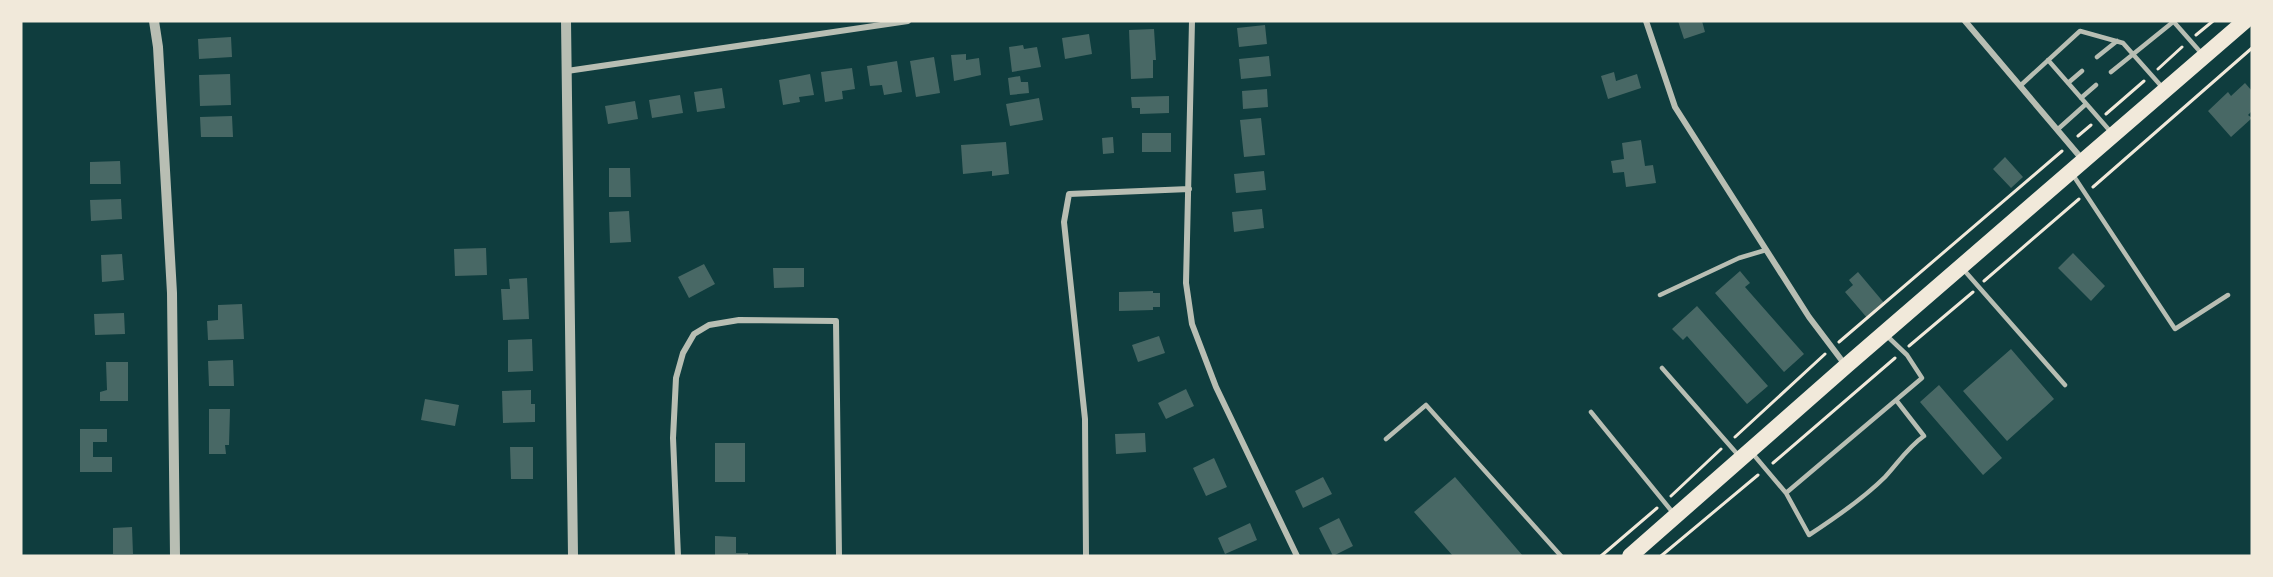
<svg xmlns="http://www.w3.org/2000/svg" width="2273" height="577" viewBox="0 0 2273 577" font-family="Rubik,sans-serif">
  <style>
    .building { fill: #486865 }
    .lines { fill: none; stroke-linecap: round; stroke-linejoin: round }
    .path { stroke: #f1e9da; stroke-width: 3 }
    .service { stroke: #b8beb3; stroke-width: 4.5 }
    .minor { stroke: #b8beb3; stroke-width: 6 }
    .tertiary { stroke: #b8beb3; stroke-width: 10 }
    .trunk { stroke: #f1e9da; stroke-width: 16 }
  </style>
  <rect width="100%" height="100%" fill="#0f3d3e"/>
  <path class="building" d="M1678,21H1702L1705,32L1684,39Z
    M1265,25L1267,44L1239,47L1237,28Z
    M1154,29L1156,60H1153V78L1131,79L1129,30Z
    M1089,34L1092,54L1065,59L1062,38Z
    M231,37L232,57L199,59L198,39Z
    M1023,45L1024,49L1037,47L1041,67L1012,72L1009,47Z
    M966,54V60L979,58L981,75L954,81L951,55Z
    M1269,56L1271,76L1241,79L1239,59Z
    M934,57L940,93L916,97L910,61Z
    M897,61L902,92L884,95L882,85L870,86L867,66Z
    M852,68L855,89L842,91L843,99L825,102L821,72Z
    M1614,72L1616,81L1637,74L1641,88L1608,99L1601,76Z
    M230,74L231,105L200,106L199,75Z
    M810,74L814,95L799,97L800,102L783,105L779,80Z
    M1020,76L1021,82H1028L1029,93L1010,95L1008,78Z
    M2245,83L2252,91V111L2248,115L2252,118L2231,137L2208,111L2228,92L2231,96Z
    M722,88L725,108L697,112L694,92Z
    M1267,89L1268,107L1243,109L1242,91Z
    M680,95L683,113L652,118L649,100Z
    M1169,96V113L1140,114V108H1132L1131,97Z
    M1039,98L1043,120L1010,126L1006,104Z
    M635,101L638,119L608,124L605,106Z
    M232,116L233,137H201L200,117Z
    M1261,118L1265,155L1244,157L1240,120Z
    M1142,133H1171V152H1142Z
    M1113,137L1114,153L1103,154L1102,138Z
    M1641,140L1645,166L1653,165L1656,183L1626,187L1624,172L1613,173L1611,161L1624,159L1622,143Z
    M1006,142L1009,174L992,176V171L963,174L961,145Z
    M2005,157L2023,177L2011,188L1993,169Z
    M120,161L121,184H90V162Z
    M609,168H630L631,197H609Z
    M1264,171L1266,190L1236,193L1234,174Z
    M121,199L122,219L91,221L90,200Z
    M1262,209L1264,228L1234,232L1232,212Z
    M629,211L631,242L610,243L609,212Z
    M486,248L487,275L455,276L454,249Z
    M2073,253L2105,286L2091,301L2058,268Z
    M122,254L124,280L102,282L101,255Z
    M704,264L715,284L689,298L678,277Z
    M773,268H804V287L774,288Z
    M1740,271L1750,283L1745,287L1804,354L1784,372L1715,293Z
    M1858,272L1885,304L1868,319L1845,292L1853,285L1849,280Z
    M527,278L529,319L503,320L501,289H510L509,279Z
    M1153,291V293H1160V307H1153V310L1119,311V292Z
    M242,304L244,339L208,340L207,321L218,320V305Z
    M1697,306L1768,386L1747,404L1687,336L1683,340L1672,329Z
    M124,313L125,334L95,335L94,314Z
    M1159,336L1165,353L1138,362L1132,345Z
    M532,339L533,371L508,372V340Z
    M2011,349L2054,399L2007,441L1963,391Z
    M233,360L234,386H209L208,361Z
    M106,362H128V401H100V392L107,390Z
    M1939,385L2002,458L1983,475L1920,402Z
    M1186,389L1194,406L1166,419L1158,403Z
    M531,390V404H535V422L503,423L502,391Z
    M425,399L459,405L455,426L421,420Z
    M209,409H230L229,445H225L226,454H209Z
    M80,429H107V442H93V457H112V472H80Z
    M1145,433L1146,452L1116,454L1115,434Z
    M715,443H745V482H715Z
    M510,447H533V479H511Z
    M1214,458L1227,487L1206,496L1193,468Z
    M1323,477L1332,494L1303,508L1295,491Z
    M1455,477L1523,556H1453L1414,512Z
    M1339,518L1353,546L1333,556L1319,528Z
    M1250,523L1257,540L1225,554L1218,538Z
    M132,527L133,554H113V528Z
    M715,536L736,537V553H748V556H715Z"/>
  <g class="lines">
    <path class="path" d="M2196,35L2213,21
      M2158,69L2182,47
      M2106,114L2144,81
      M2078,136L2091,125
      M2093,187L2252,48
      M1984,281L2079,199
      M1839,342L2062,151
      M1909,346L1973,292
      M1735,437L1825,354
      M1773,463L1895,358
      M1671,496L1721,449
      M1601,556L1657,508
      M1661,556L1758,475"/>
    <path class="service" d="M2173,21L2203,55
      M2097,57L2117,41
      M2048,60L2110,131
      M2111,72L2173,22
      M2068,83L2082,71
      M2020,86L2080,31L2123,43L2162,87
      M2081,98L2096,85
      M2057,130L2086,104
      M2073,175L2175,329L2228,295
      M1963,269L2065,385
      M1660,295L1739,258L1766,250
      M1662,368L1739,456
      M1591,412L1674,514
      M1386,439L1426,405L1561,556
      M1753,454L1786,493L1922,378L1907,355L1886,335
      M1786,493L1809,535C1835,518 1863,499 1885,477C1898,463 1908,447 1924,436L1896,400"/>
    <path class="minor" d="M1192,21L1186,283L1192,324L1216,387L1297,556
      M1646,21L1675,107L1809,317L1846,366
      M1965,21L2082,159
      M567,71L908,21
      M678,556L673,438L676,378L683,353L694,334L709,325L739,320L836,321L839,556
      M1086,556L1085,419L1064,222L1069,194L1189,189"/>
    <path class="tertiary" d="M154,21L158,47L172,293L175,556
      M566,21L573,556"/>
    <path class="trunk" d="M1630,556L1846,366L2245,21"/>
  </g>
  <rect width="2273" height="577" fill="none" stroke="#f1e9da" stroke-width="45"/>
</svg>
